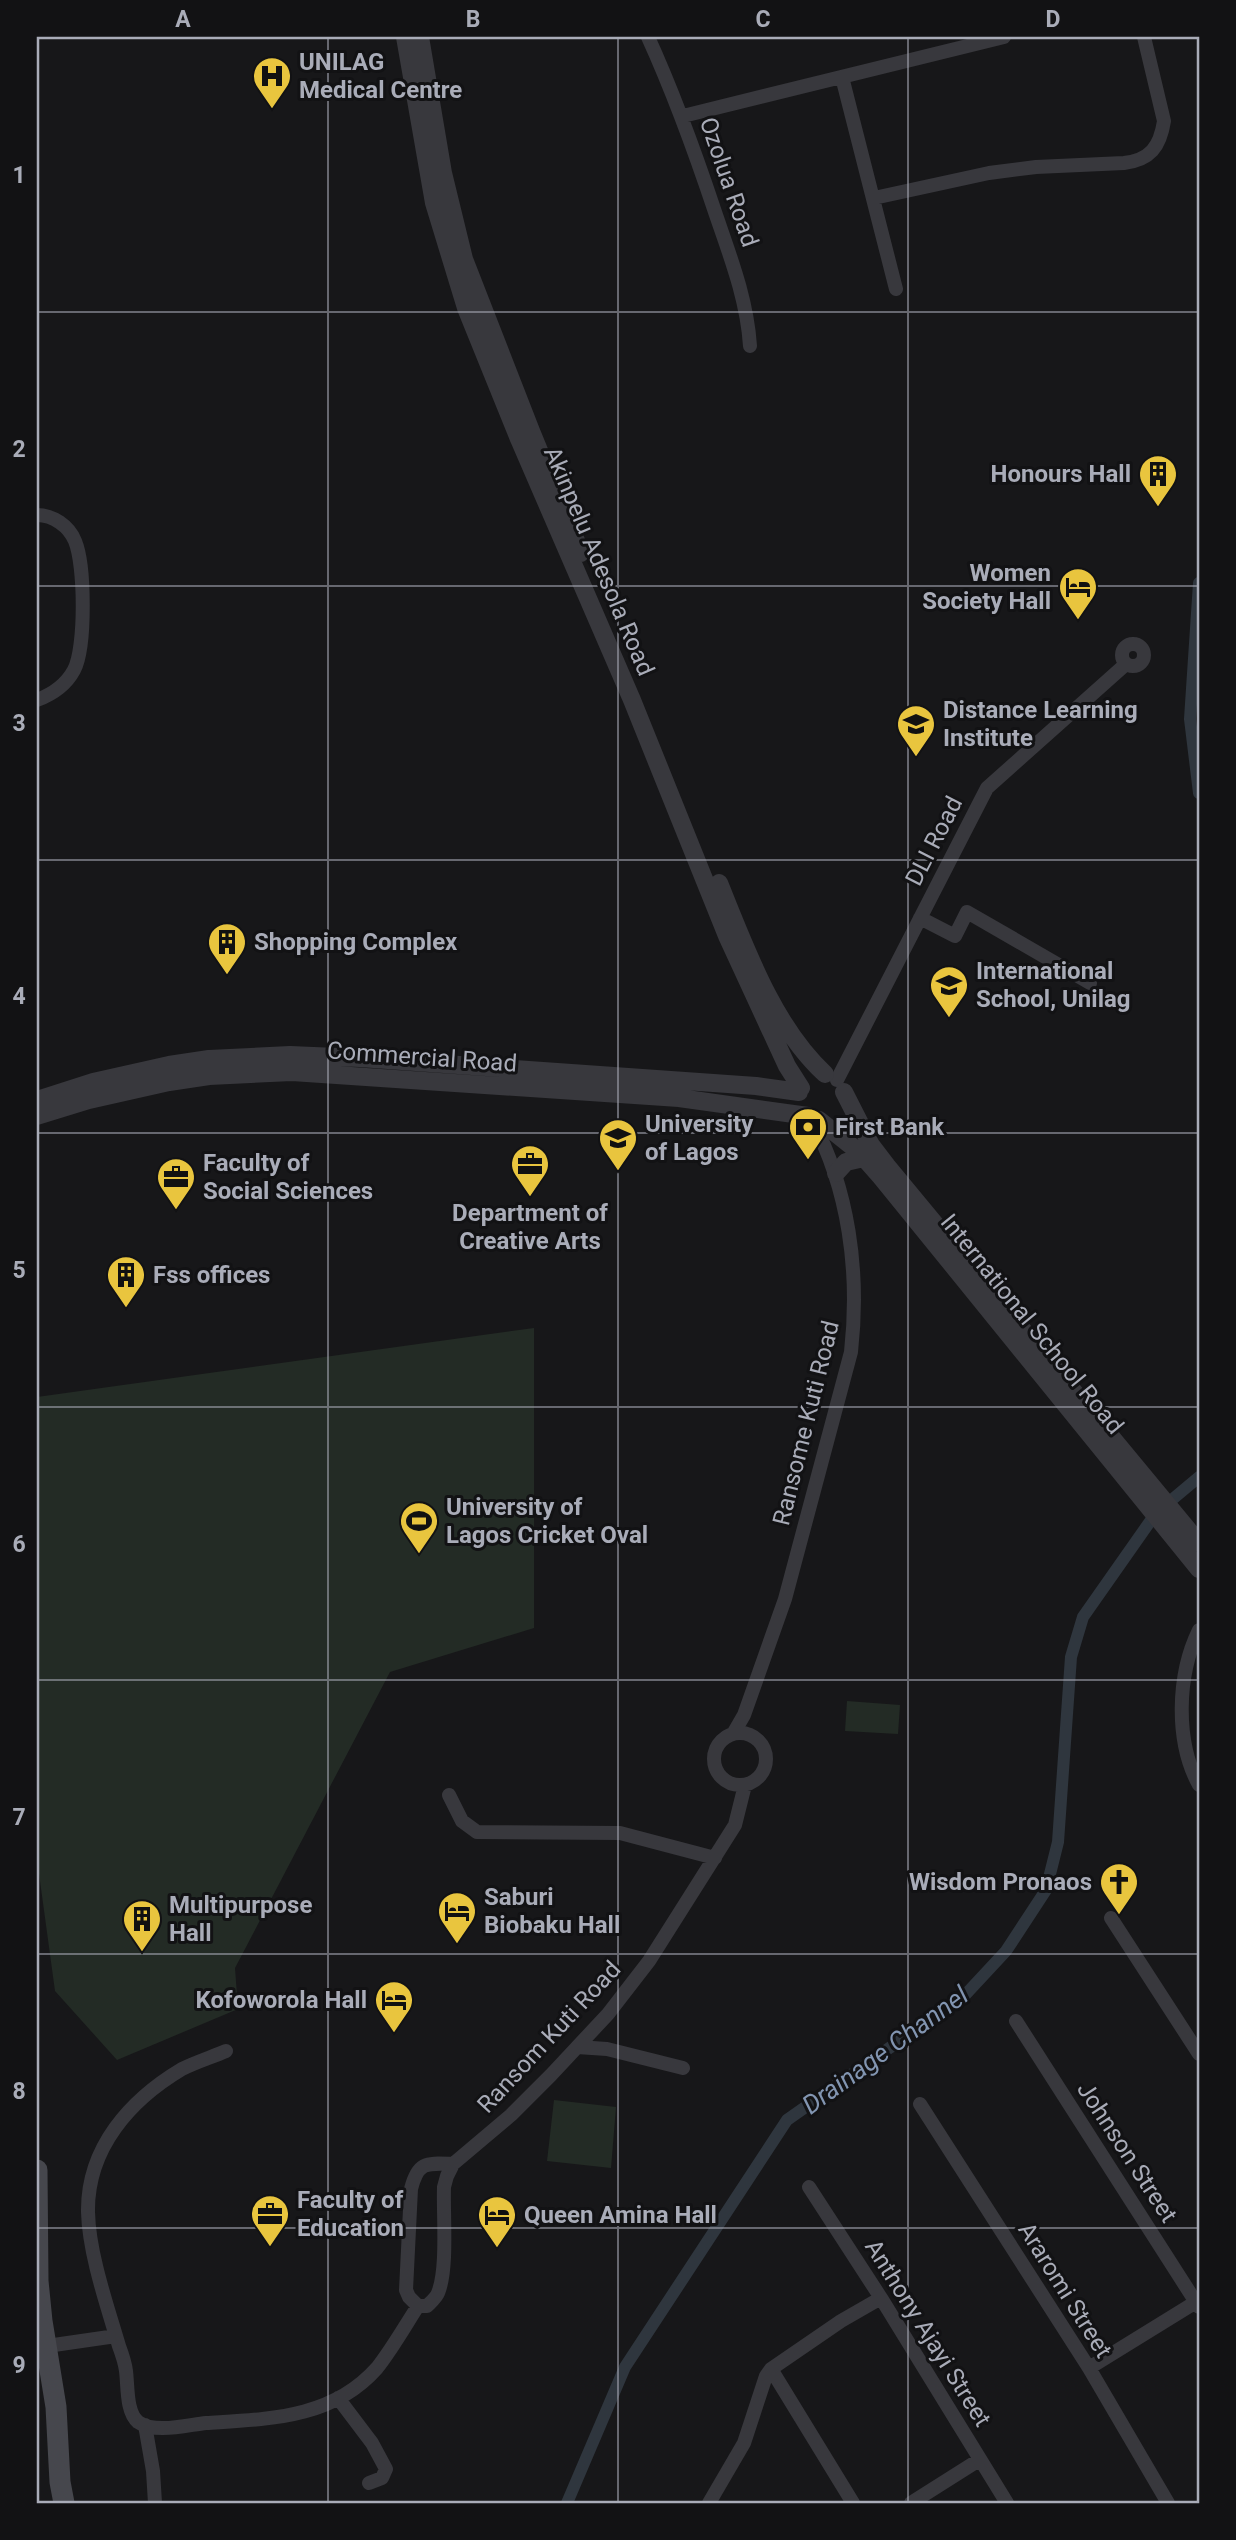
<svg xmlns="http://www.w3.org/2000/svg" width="1236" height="2540" viewBox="0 0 1236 2540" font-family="Roboto,sans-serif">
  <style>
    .green { fill: #232b25 }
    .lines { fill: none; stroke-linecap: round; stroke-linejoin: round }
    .canal { stroke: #2f363e; stroke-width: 12 }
    .minor { stroke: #38383d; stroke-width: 14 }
    .tertiary { stroke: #38383d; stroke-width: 18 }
    .secondary { stroke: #46474d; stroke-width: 21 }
    .grid { fill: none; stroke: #a9acb8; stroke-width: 2; stroke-opacity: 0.55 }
    .labels { text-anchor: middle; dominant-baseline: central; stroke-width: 6; stroke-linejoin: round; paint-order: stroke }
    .poi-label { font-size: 24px; font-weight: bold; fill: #a9acb8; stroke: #121214; text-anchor: start }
    .street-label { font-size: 24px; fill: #a9acb8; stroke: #121214 }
    .water-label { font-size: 26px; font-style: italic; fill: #8295b1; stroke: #121214 }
    .neatline { fill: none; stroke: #a9acb8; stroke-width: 2.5 }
    .grid-label { font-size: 23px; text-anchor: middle; font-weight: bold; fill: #a9acb8 }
  </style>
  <rect width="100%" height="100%" fill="#171719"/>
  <path class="green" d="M534,1328V1628L390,1672L235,1968L238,2009L117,2060L55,1991L37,1859V1397Z
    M847,1701L900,1705L898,1734L845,1731Z
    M554,2100L616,2107L611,2168L547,2161Z"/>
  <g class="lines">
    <path class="canal" d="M1199,583L1190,719L1199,793
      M567,2503L625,2367L787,2120L966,1994L1006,1951L1046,1890L1058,1842L1071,1657L1083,1617L1156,1513L1199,1477"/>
    <path class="minor" d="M648,37C674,94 695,152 715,212C730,256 747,299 750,346
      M842,77L896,289
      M683,116L1004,37
      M874,198L989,173L1036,167L1124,163C1150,160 1160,147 1164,121L1144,37
      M37,515C53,515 69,526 75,541C85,565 86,647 74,670C66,685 53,694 37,700
      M1122 655a11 11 0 1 1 22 0a11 11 0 1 1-22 0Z
      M920,918L955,936L967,912L1090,983
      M837,1080L987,788L1126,664
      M1199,1630C1177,1675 1175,1741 1199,1785
      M714 1759a26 26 0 1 1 52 0a26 26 0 1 1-52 0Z
      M733,1734L744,1715L785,1599L851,1352C860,1272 849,1189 811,1118
      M449,1795L462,1821L477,1832L620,1833L715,1858
      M1111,1918L1199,2054
      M1016,2021L1199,2307
      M577,2047L607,2049L683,2068
      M226,2051C212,2057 196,2062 182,2069C130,2100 87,2148 88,2212C89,2254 107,2305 119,2346C122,2354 125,2363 126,2371C128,2386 126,2412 138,2422C155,2434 187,2425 206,2423C268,2419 332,2419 377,2368C392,2349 405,2326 418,2306
      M920,2104L1089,2368L1168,2503
      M453,2164C427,2163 418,2161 411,2189L406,2290L409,2297L418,2306H427C431,2302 436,2298 438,2293C448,2269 443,2215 444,2187L447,2176L453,2164L511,2115L551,2075L608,2014L649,1961L735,1825L745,1785
      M809,2187L881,2298L1007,2503
      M47,2346L116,2336
      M1089,2368L1196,2302
      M771,2369L853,2503
      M338,2398L372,2443L386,2469L382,2478L369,2483
      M145,2425L153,2471L155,2503
      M709,2503L744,2443L766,2376L771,2369L841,2321L881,2298
      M911,2503L979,2460"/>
    <path class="tertiary" d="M405,37L434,203L466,308L519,439L632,700L727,936L787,1066L801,1088
      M420,37L443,173L464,259L531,431L581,553
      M719,883C745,947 773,1026 825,1074
      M844,1092L871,1145L887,1166L1199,1543
      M37,1100L93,1082L169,1065L209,1059L290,1055L360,1058L756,1086L799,1092
      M37,1116L89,1100L169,1082L209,1076L292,1072L679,1098L808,1116
      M819,1120L859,1152L881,1177L1199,1569
      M836,1173L846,1162L864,1158"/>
    <path class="secondary" d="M37,2170L38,2281L42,2321L56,2407L60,2482L64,2503"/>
  </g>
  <path class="grid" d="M328,37V2503M618,37V2503M908,37V2503M37,312H1199M37,586H1199M37,860H1199M37,1133H1199M37,1407H1199M37,1680H1199M37,1954H1199M37,2228H1199"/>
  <defs>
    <symbol id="hospital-pin" viewBox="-11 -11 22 30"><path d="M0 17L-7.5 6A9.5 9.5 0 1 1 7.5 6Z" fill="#e9c53e" stroke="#121214"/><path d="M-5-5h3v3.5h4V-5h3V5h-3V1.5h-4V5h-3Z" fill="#111"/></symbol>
    <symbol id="building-pin" viewBox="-11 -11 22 30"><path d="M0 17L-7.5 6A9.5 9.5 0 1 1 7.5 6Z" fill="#e9c53e" stroke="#121214"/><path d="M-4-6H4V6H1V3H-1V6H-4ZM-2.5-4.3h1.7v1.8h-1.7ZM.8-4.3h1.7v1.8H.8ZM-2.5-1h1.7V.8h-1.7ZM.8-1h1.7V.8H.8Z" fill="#111"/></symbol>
    <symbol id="hotel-pin" viewBox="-11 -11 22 30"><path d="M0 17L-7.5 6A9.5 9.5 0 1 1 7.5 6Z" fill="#e9c53e" stroke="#121214"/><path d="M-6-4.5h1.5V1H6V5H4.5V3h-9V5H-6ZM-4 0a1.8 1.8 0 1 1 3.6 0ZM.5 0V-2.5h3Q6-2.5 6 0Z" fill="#111"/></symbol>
    <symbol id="school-pin" viewBox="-11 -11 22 30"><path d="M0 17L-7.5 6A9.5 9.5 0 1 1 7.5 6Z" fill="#e9c53e" stroke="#121214"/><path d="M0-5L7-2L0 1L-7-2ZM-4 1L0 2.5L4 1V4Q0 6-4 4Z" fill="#111"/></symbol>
    <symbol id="bank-pin" viewBox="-11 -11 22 30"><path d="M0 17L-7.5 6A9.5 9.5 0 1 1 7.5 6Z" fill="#e9c53e" stroke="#121214"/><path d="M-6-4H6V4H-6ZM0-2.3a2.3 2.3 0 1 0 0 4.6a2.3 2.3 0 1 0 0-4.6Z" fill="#111"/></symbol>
    <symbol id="university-pin" viewBox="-11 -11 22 30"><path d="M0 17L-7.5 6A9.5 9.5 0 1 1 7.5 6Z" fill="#e9c53e" stroke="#121214"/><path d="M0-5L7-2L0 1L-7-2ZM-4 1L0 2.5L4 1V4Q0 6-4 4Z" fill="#111"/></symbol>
    <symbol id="office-pin" viewBox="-11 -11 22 30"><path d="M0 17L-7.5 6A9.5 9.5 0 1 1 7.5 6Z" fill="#e9c53e" stroke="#121214"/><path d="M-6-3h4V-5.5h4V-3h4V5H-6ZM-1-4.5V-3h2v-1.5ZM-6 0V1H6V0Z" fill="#111"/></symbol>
    <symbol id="stadium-pin" viewBox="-11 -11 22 30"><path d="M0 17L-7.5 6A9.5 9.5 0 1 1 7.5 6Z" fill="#e9c53e" stroke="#121214"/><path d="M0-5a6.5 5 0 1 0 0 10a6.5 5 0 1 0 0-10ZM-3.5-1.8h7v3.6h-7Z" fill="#111"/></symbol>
    <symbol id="church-pin" viewBox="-11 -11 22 30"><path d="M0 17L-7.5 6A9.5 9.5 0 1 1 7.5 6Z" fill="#e9c53e" stroke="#121214"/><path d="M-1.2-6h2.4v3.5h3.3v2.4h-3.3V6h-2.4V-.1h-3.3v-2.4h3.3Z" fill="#111"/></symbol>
  </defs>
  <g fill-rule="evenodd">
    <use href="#hospital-pin" x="250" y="54" width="44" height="60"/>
    <use href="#building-pin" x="1136" y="452" width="44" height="60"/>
    <use href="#hotel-pin" x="1056" y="565" width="44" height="60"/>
    <use href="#school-pin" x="894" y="702" width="44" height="60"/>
    <use href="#building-pin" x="205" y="920" width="44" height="60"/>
    <use href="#school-pin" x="927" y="963" width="44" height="60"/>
    <use href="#bank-pin" x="786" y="1105" width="44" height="60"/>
    <use href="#university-pin" x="596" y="1116" width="44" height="60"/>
    <use href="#office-pin" x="508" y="1142" width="44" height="60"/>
    <use href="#office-pin" x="154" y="1155" width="44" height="60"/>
    <use href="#building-pin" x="104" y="1253" width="44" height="60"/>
    <use href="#stadium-pin" x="397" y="1499" width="44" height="60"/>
    <use href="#church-pin" x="1097" y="1860" width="44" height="60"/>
    <use href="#hotel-pin" x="435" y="1889" width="44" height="60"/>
    <use href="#building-pin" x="120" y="1897" width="44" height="60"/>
    <use href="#hotel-pin" x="372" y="1978" width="44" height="60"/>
    <use href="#office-pin" x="248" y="2192" width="44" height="60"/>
    <use href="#hotel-pin" x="475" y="2193" width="44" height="60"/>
  </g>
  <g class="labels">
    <g class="poi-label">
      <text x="299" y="62">UNILAG<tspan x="299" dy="28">Medical Centre</tspan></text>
      <text x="1131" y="474" text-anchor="end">Honours Hall</text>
      <text x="1051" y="573" text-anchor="end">Women<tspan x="1051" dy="28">Society Hall</tspan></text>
      <text x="943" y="710">Distance Learning<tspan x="943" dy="28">Institute</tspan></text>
      <text x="254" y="942">Shopping Complex</text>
      <text x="976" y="971">International<tspan x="976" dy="28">School, Unilag</tspan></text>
      <text x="645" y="1124">University<tspan x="645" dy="28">of Lagos</tspan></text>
      <text x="835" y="1127">First Bank</text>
      <text x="203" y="1163">Faculty of<tspan x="203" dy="28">Social Sciences</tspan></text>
      <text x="530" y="1213" text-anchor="middle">Department of<tspan x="530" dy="28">Creative Arts</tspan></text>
      <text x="153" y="1275">Fss offices</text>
      <text x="446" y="1507">University of<tspan x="446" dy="28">Lagos Cricket Oval</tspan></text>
      <text x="1092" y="1882" text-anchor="end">Wisdom Pronaos</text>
      <text x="484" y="1897">Saburi<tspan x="484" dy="28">Biobaku Hall</tspan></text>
      <text x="169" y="1905">Multipurpose<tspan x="169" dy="28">Hall</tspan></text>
      <text x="367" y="2000" text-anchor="end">Kofoworola Hall</text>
      <text x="297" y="2200">Faculty of<tspan x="297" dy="28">Education</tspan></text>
      <text x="524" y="2215">Queen Amina Hall</text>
    </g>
    <g class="street-label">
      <text transform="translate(729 182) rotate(71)">Ozolua Road</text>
      <text transform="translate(599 561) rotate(67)">Akinpelu Adesola Road</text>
      <text transform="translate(934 841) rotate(-63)">DLI Road</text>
      <text transform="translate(422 1057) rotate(4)">Commercial Road</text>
      <text transform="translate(1032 1324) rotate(51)">International School Road</text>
      <text transform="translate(806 1423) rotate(-76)">Ransome Kuti Road</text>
      <text transform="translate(549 2037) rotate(-47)">Ransom Kuti Road</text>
      <text transform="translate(1127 2152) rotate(57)">Johnson Street</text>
      <text transform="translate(1065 2290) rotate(58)">Araromi Street</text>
      <text transform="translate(928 2333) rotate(58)">Anthony Ajayi Street</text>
    </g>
    <g class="water-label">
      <text transform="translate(885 2050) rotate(-36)">Drainage Channel</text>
    </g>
  </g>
  <rect width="1236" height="2540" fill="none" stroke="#121214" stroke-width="77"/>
  <rect x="38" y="38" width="1160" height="2464" class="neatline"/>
  <g class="grid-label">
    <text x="183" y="27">A</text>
    <text x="473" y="27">B</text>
    <text x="763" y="27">C</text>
    <text x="1053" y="27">D</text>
    <text x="19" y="183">1</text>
    <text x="19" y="457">2</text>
    <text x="19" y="731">3</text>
    <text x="19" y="1004">4</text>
    <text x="19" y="1278">5</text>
    <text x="19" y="1552">6</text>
    <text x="19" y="1825">7</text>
    <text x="19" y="2099">8</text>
    <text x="19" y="2373">9</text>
  </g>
</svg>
